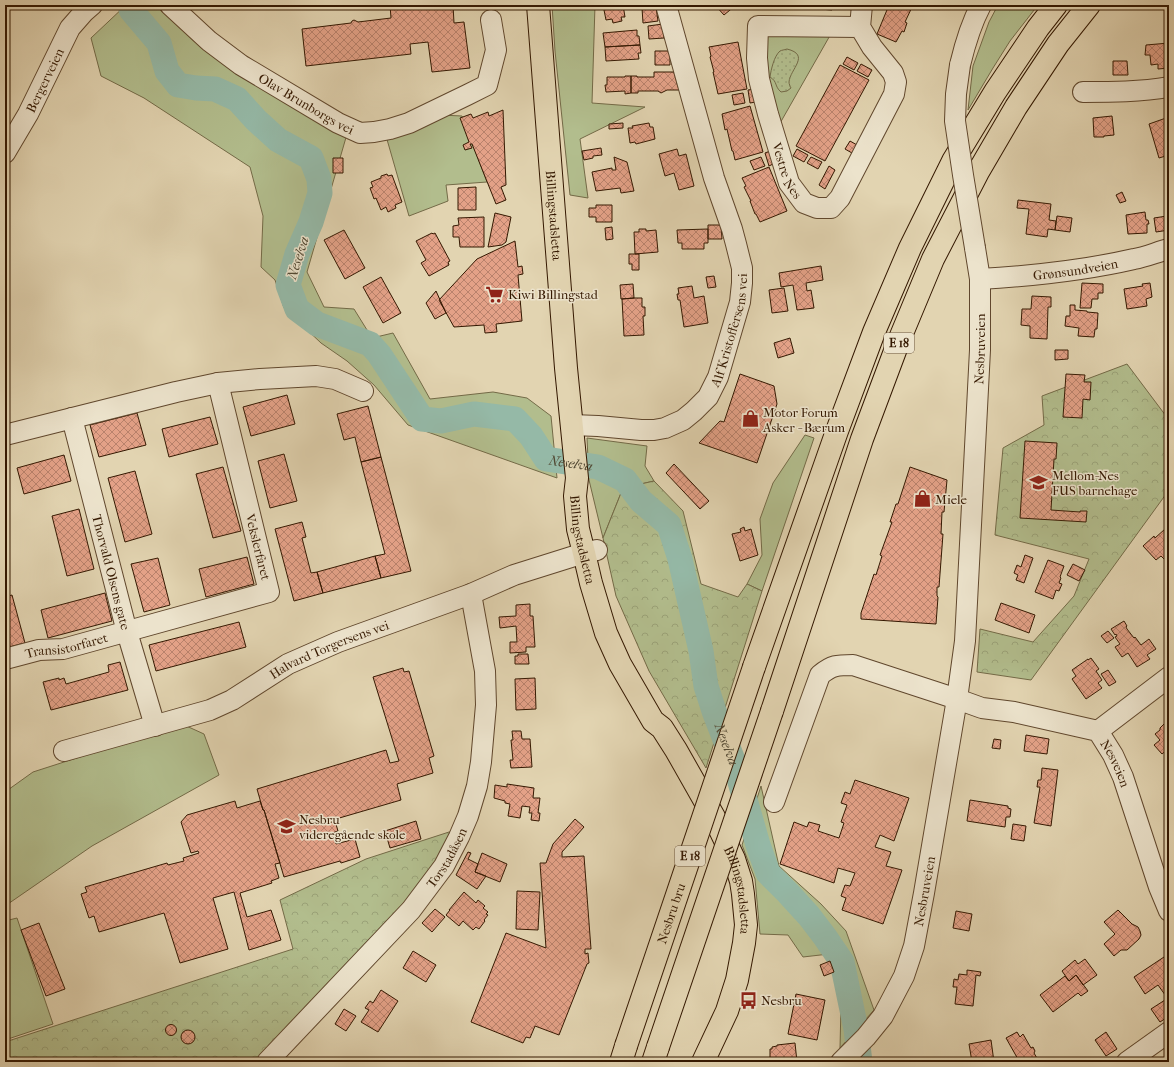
<svg xmlns="http://www.w3.org/2000/svg" width="1174" height="1067" viewBox="0 0 1174 1067" font-family="'IM FELL French Canon',serif">
  <style>
    .grass { fill: #b2bd8d; stroke: #736a47 }
    .forest { fill: url(#forest-crowns); stroke: #736a47 }
    .park { fill: url(#park-dots); stroke: #736a47 }
    .lines { fill: none; stroke-linecap: round; stroke-linejoin: round }
    .river { stroke: #95b9a7; stroke-width: 25 }
    .building { fill: url(#building-cross-hatch); stroke: #341801 }
    .minor-casing { stroke: #60472d; stroke-width: 22 }
    .major-casing { stroke: #341801; stroke-width: 24 }
    .highway-casing { stroke: #341801; stroke-width: 24 }
    .minor { stroke: #ece3cc; stroke-width: 20 }
    .major { stroke: #e2d4b1; stroke-width: 22 }
    .highway { stroke: #e2d4b1; stroke-width: 22 }
    .minor-bridge-casing { stroke: #60472d; stroke-width: 22; stroke-linecap: butt }
    .highway-bridge-casing { stroke: #341801; stroke-width: 24; stroke-linecap: butt }
    .minor-bridge { stroke: #ece3cc; stroke-width: 20 }
    .highway-bridge { stroke: #e2d4b1; stroke-width: 22 }
    .labels { text-anchor: middle; dominant-baseline: central; stroke-width: 3; stroke-linejoin: round; paint-order: stroke }
    .shield { fill: #ece3cc; stroke: #6b553e; stroke-width: 1 }
    .shield-label { font-size: 12px; font-weight: bold; fill: #341801 }
    .street-label { font-size: 13px; fill: #341801; stroke: #ece3cc }
    .poi-label { font-size: 13px; fill: #341801; stroke: #ece3cc; text-anchor: start }
    .water-label { font-size: 14px; font-style: italic; fill: #514833; stroke: #ece3cc }
  </style>
  <defs>
    <pattern id="forest-crowns" width="20" height="18" patternUnits="userSpaceOnUse"><rect width="20" height="18" fill="#b2bd8d"/><path d="M2 6a3 3 0 1 1 6 0M12 15a3 3 0 1 1 6 0" fill="none" stroke="#9aa278"/></pattern>
    <pattern id="park-dots" width="8" height="8" patternUnits="userSpaceOnUse"><rect width="8" height="8" fill="#b2bd8d"/><path d="M2 2h.1M6 6h.1" fill="none" stroke="#9aa278" stroke-width="1.8" stroke-linecap="round"/></pattern>
    <pattern id="building-cross-hatch" width="8" height="8" patternUnits="userSpaceOnUse"><rect width="8" height="8" fill="#e3a187"/><path d="M0 0l8 8M0 8l8-8" fill="none" stroke="#b9826c"/></pattern>
  </defs>
  <rect width="100%" height="100%" fill="#e2d4b1"/>
  <filter id="stains"><feTurbulence type="fractalNoise" baseFrequency=".005" numOctaves="4"/><feColorMatrix values="0 0 0 0 .2 0 0 0 0 .09 0 0 0 0 .02 0 0 0 .5 -.17"/></filter>
  <radialGradient id="worn" r=".72"><stop offset=".6" stop-color="#630" stop-opacity="0"/><stop offset="1" stop-color="#630" stop-opacity=".3"/></radialGradient>
  <path class="grass" d="M126,5H164L347,134L307,272L324,307L354,309L372,338L393,333L430,399L493,392L527,398L551,416L557,478L408,425L374,385L347,361L321,343L284,308L275,280L261,267L263,216L250,167L144,98L101,76L91,38Z
    M552,5H595L592,103L645,107L580,139L588,198L570,195L555,51Z
    M998,5H1038L1010,41L993,68L968,110L973,66L989,22Z
    M768,32H832L779,125L763,68Z
    M441,115L462,116L487,182L446,185L448,201L409,216L386,136Z
    M805,435L814,438L762,591L747,584L762,555L760,519L773,483Z
    M587,438L647,446L645,466L654,481L623,488L603,538L589,480Z
    M182,724L204,734L219,775L92,846L5,906V792L33,772Z
    M761,786L779,866L821,904L846,931L874,1010L840,1048L841,1005L836,969L829,954L803,957L788,935L760,934L755,879L742,845Z
    M17,918L53,1024L5,1040V921Z"/>
  <path class="forest" d="M1127,364L1169,420V490L1031,680L977,672L980,629L1033,642L1074,596L1089,559L995,535L1003,448L1044,425L1042,396Z
    M654,481L683,511L701,584L738,597L747,584L762,591L706,768L649,671L616,596L603,538L623,488Z
    M449,832L460,833L402,913L269,1062H5V1042L293,949L280,900L366,859Z"/>
  <path class="park" d="M787,49C811,55 790,69 789,82C789,84 790,86 791,88L787,91L781,92C774,86 778,82 770,77C771,70 774,56 780,51C782,50 784,50 787,49Z"/>
  <g class="lines">
    <path class="river" id="s1" d="M131,10L159,43L167,71L178,85L196,88L215,89L237,99L256,120L278,140L311,158L319,179L320,193L311,222L297,254L288,285L297,309L317,324L370,344L379,354L422,419L441,421L474,414L515,419L531,436L546,459L598,467L625,480L641,501L669,525L680,559L701,651L706,686L714,711L736,768L758,845L768,873L788,893L809,916L825,937L842,962L856,1029L860,1062"/>
  </g>
  <path class="building" d="M390,5H453L454,23L464,22L470,68L432,72L428,42L410,44L411,54L306,66L302,29L351,23L352,21L354,20L358,22L391,18Z
    M603,5H623L625,17H621L622,21L613,23L612,19L606,20Z
    M715,5H736L724,15Z
    M771,5H842V9H833L832,10L819,9V8L801,7V8L786,6V7H772V5Z
    M889,5H913L905,22L907,23L904,32L902,31L896,42L877,34Z
    M656,7L658,21L643,23L642,8Z
    M663,24L664,38L649,39L648,26Z
    M637,30V36H639L640,45L605,47L603,33Z
    M738,42L747,89L718,94L713,72H714L710,57L711,56L709,47Z
    M1169,43V68L1158,69V64L1151,65L1150,55H1145L1146,45Z
    M638,45H640L641,53H638L639,59L606,61L605,47Z
    M655,51H670V65H655Z
    M847,57L858,63L854,70L843,64Z
    M1113,61H1127L1128,75H1113Z
    M861,64L872,70L868,77L857,71Z
    M840,65L869,80L825,161L796,146Z
    M654,72H674L679,90H667L661,93L658,91H638V93H631V76H637V77H654Z
    M625,76H631V93L625,94V91L606,92L605,85H607V77H625Z
    M754,89L756,102L750,103L748,90Z
    M743,93L745,103L734,105L732,95Z
    M750,106L763,152L735,160L733,151H732L727,129L725,130L722,114Z
    M503,110L506,185L501,187L506,200L496,204L472,144H470L472,148L465,150L463,145L469,142L460,118L471,114L473,118L488,112L489,116Z
    M1112,116L1114,135L1104,136V137H1094L1093,118Z
    M1166,118L1169,126V155L1159,158L1149,124Z
    M623,123V128L609,129V124Z
    M649,123L650,127H653L655,139L636,144L635,142L630,143L628,128H633L632,126Z
    M850,141L857,145L852,153L845,149Z
    M601,148L602,155L593,156V158L584,160L582,151Z
    M677,149L679,156L686,154L694,186L679,190L674,173L665,176L659,154Z
    M797,149L808,155L804,162L793,156Z
    M770,151L775,163L769,166L765,153Z
    M614,157L627,162L634,191L621,193L620,188L596,191L592,172L612,168V170H616Z
    M761,157L765,166L754,170L750,161Z
    M811,157L822,162L818,169L807,163Z
    M333,158H343V173H333Z
    M829,166L835,170L825,189L819,185Z
    M769,167L787,211L760,222L756,214H755L750,201H751L744,187L746,186L742,178Z
    M387,174L388,176L392,175L402,202L395,205L396,208L388,212L386,207L381,210L376,198L374,199L370,188L373,187L371,182L381,178V176Z
    M476,187V210H458V188Z
    M1122,192L1126,201L1120,203L1116,195Z
    M1018,200L1051,204L1049,220L1056,221L1055,230L1048,229L1047,237L1026,234L1029,209L1017,208Z
    M596,205H612V222H596V217H589V208H596Z
    M1145,212L1146,220H1148L1149,224H1147V233L1128,234L1126,215Z
    M495,213L511,217L506,242L502,245L488,247Z
    M1057,216L1072,218L1070,232L1055,230Z
    M1167,216L1169,230L1156,232L1154,218Z
    M484,217V247H460L459,237H453V226L459,225L458,218Z
    M708,225H721L722,239H708Z
    M612,227L613,239L606,240L605,228Z
    M639,229H646V231L656,230L658,252L635,254L634,232H639Z
    M708,229V243H704V249H682V243H678L677,230Z
    M344,230L365,268L345,279L324,240Z
    M432,233L433,234L435,233L450,261L448,262L449,265L429,276L421,263L426,260L416,241Z
    M515,241L518,267L522,266L523,274L518,275L522,321L496,324L497,332L485,333L484,325L454,327L439,300L477,259Z
    M629,254H639V270H632V264H629Z
    M821,266L823,280L806,283L807,291L811,290L814,308L797,310L793,285L781,287L779,273Z
    M714,276L716,287L708,288L706,277Z
    M381,277L401,313L383,323L363,287Z
    M1082,283L1103,284V293H1098V299H1092L1091,308H1080Z
    M1150,283L1152,297L1146,299L1147,306L1127,309L1124,289L1143,286L1142,284Z
    M633,284L634,298L621,299L620,285Z
    M692,286L694,298L704,296L708,323L684,327L680,300H678L677,294H679L678,288Z
    M784,288L788,311L772,313L769,290Z
    M436,291L446,313L435,319L426,303Z
    M1032,296L1051,297V307H1048L1047,339L1030,338V326L1021,325L1022,309H1031Z
    M634,298H642V307H645V316H643L644,335L624,336L622,299Z
    M1070,305H1075V310L1087,311V312L1098,313L1097,329H1095L1094,337L1078,336L1079,328L1065,326L1066,316H1070Z
    M790,338L794,353L778,358L774,343Z
    M1055,350H1068V359L1055,360Z
    M740,374L774,386L777,404L757,463L699,443L720,421L724,422Z
    M1066,374L1085,375L1084,382H1091L1090,400L1083,399L1082,418L1063,417Z
    M287,395L295,424L251,436L243,407Z
    M368,406L381,457L361,462L355,437L344,440L337,414Z
    M137,413L146,445L99,457L90,425Z
    M210,417L218,444L169,457L162,429Z
    M1025,441L1057,443L1056,459H1054L1051,510L1080,512V511H1087L1086,522L1020,518Z
    M284,454L297,501L270,508L258,461Z
    M64,455L71,481L24,494L17,468Z
    M381,457L411,571L381,578L375,556L385,554L361,462Z
    M674,464L709,501L700,509L666,473Z
    M223,467L241,531L213,538L196,474Z
    M910,467L947,480L944,512H942L941,534H943L939,587H937V596L938,597L936,624L861,619V613L874,574L876,575L882,556L880,555L892,522H890L896,504H898Z
    M135,471L152,534L125,542L108,478Z
    M79,509L94,569L67,576L52,516Z
    M302,522L306,537L302,538L311,573L317,572L323,593L294,601L275,529Z
    M744,527L745,531L751,529L758,555L740,561L732,534L741,532L740,529Z
    M1165,529L1169,534V555L1164,559L1161,556L1156,560L1143,546L1154,536L1155,538Z
    M1025,555L1033,558L1024,583L1016,580L1018,575L1014,573L1017,565L1021,567Z
    M375,556L381,578L323,593L317,572Z
    M247,557L254,584L206,597L199,569Z
    M158,558L170,605L144,612L131,564Z
    M1048,560L1064,566L1060,577L1061,578L1059,583L1062,584L1059,591L1056,590L1053,599L1035,592Z
    M1073,564L1085,570L1079,581L1067,575Z
    M105,593L112,621L48,638L41,610Z
    M12,595L25,643L5,648V597Z
    M1001,603L1035,615L1029,633L995,620Z
    M530,604V616H533L535,647H526V652L510,653V642H517L516,626L500,628L499,617L516,616V605Z
    M1124,621L1127,626L1126,627L1127,629L1134,638L1135,637L1141,645L1149,639L1156,649L1147,655L1150,659L1137,667L1128,653L1122,657L1115,647L1120,644L1115,637L1117,636L1116,634L1115,635L1111,629Z
    M239,622L246,647L156,671L149,645Z
    M1108,631L1114,638L1107,643L1101,636Z
    M518,654H528L529,664H515V656H518Z
    M1091,658L1099,669L1096,671L1102,680L1098,683L1102,688L1086,699L1072,679L1076,676L1072,670L1088,659V660Z
    M120,662L128,690L51,710L43,682L59,678V680L64,678L66,684L109,672L108,665Z
    M403,668L404,672L409,671L434,756L429,758L433,773L397,784L401,800L329,821V823L335,821L338,831L332,833L336,844L355,839L360,857L341,863L340,861L284,877L264,810H263L257,789L386,750L390,763L399,761L373,677Z
    M1108,670L1116,682L1109,686L1101,674Z
    M535,678L536,709L516,710L515,679Z
    M1169,723V748L1162,754L1154,745L1160,740L1155,734L1160,730V728L1164,724L1167,725Z
    M512,731H521L522,739H530L532,767L511,768L510,760H513L511,740H513Z
    M1026,735L1049,739L1047,754L1024,751Z
    M994,739L1001,740L1000,749L992,748Z
    M1042,768L1058,770L1051,826L1034,823L1040,787H1037L1038,780H1041Z
    M855,780L909,798L894,841L880,835L875,847L891,852L886,866L902,870L883,924L842,910L846,898L841,896L845,885L850,886L855,873L838,868L834,883L780,864L794,822L807,827L809,822L820,825L818,831L839,838L844,823L841,822L847,805L841,803L845,792L850,794Z
    M507,784L534,788L533,798H540L538,813H540L539,821L531,820L532,813H529L530,807L522,806L520,818L508,816L510,804L505,803V801L494,798L495,785L507,787Z
    M970,800L1008,806V808L1011,809L1010,817H1006L1005,827L967,821Z
    M235,801L237,808L260,801L263,810H264L280,863L275,864L279,878L271,881L272,883L240,893L247,917L271,910L281,940L249,950L234,892L213,898L228,949L180,963L164,913L99,932L94,916L89,918L81,894L87,892L85,887L167,863L168,865L184,861L183,858L199,853L198,851L191,853L181,822L187,815Z
    M575,819L584,827L562,852V857L584,856L591,949H585V954L588,953L589,963L587,964L559,1035L535,1026L530,1038L526,1037L523,1043L471,1022L506,933L546,948L540,863H546L553,844Z
    M416,821L421,839L390,848L385,831Z
    M1013,824L1026,826L1024,841L1011,839Z
    M468,852L471,853L468,859L478,864L475,872L486,876L477,889L456,875Z
    M482,853L507,864L500,882L475,872Z
    M517,891L540,892L538,930L516,929Z
    M464,892L476,903L478,900L485,906L483,908L488,912L486,914L488,915L484,920L485,921L479,929L476,927L473,930L463,921L459,926L446,915L450,910H449Z
    M435,909L445,917L432,932L422,923Z
    M1118,910L1132,924L1138,927L1140,931L1141,935L1139,939L1127,950H1121L1114,956L1104,944L1115,934L1104,922Z
    M956,911L972,914L969,931L953,928Z
    M39,923L65,989L46,996L21,930Z
    M413,951L436,965L426,982L403,968Z
    M1164,957L1169,965V998L1168,999L1158,985L1145,994L1134,977Z
    M1085,959L1097,975L1083,985L1076,975L1069,981L1062,971L1075,960L1078,964Z
    M830,961L834,972L824,976L820,965Z
    M967,970L981,972L980,976L976,975L973,1006L955,1004L957,987H953L954,979L958,980L959,974L967,975Z
    M1076,975L1088,991L1081,996L1078,993L1053,1012L1040,995L1065,976L1069,981Z
    M381,990L398,1001L378,1032L361,1022L369,1010L365,1008L370,1001L373,1003Z
    M796,994L825,1000L817,1040L788,1034Z
    M1165,1000L1169,1005V1016L1160,1022L1151,1009Z
    M344,1009L356,1016L346,1031L335,1024Z
    M165.5 1030a5.5 5.5 0 1 1 11 0a5.5 5.5 0 1 1-11 0Z
    M181 1037a7 7 0 1 1 14 0a7 7 0 1 1-14 0Z
    M1017,1032L1020,1037L1023,1034L1031,1048L1033,1047L1035,1051L1034,1053L1038,1060L1035,1062H1021L1019,1061L1006,1038Z
    M1106,1032L1117,1049L1106,1056L1095,1040Z
    M991,1040L994,1062H972L969,1044Z
    M795,1043L797,1062H778V1060H770V1049H772V1047L777,1046V1045Z"/>
  <g class="lines">
    <defs>
      <g id="minor">
        <path id="s2" d="M170,5L209,41L241,65L338,123L360,133L374,132L390,129L409,123L467,95L487,85L496,50L491,20"/>
        <path id="s3" d="M860,27L758,26L757,58L759,79L768,114L789,183L804,203L817,208H831L840,198L894,94L896,82L893,73L872,47L860,27L862,5"/>
        <path d="M960,65C965,44 971,24 981,5"/>
        <path d="M1083,92C1112,92 1140,92 1169,87"/>
        <path id="s4" d="M5,153L28,114L70,28L84,12L92,5"/>
        <path id="s5" d="M980,279C1032,276 1082,271 1134,259C1146,257 1157,252 1169,249"/>
        <path id="s6" d="M72,418L127,632L155,726"/>
        <path id="s7" d="M572,425L598,426L641,430H654L665,428L683,420L694,411L708,397L718,377L740,302L742,283V268L736,244L732,229L714,178L666,5"/>
        <path d="M5,435L176,392L218,383L260,379L316,376L335,379L363,391"/>
        <path id="s8" d="M5,659L39,650L63,649L269,592L218,383"/>
        <path d="M1098,731L1169,677"/>
        <path id="s9" d="M64,751L210,710L232,700L288,664L338,642L471,594L514,575L584,553L597,550"/>
        <path id="s10" d="M774,802L820,675C832,665 837,665 853,665L957,699L982,708L1014,712L1098,731L1113,755L1123,777L1159,887L1169,911"/>
        <path id="s11" d="M267,1062L411,910L444,866L459,837L468,816L477,786L481,762L486,705L485,671L471,594"/>
        <path id="s12" d="M841,1062L866,1037L883,1016L904,976L914,946L924,893L957,699L965,641L980,350V279L975,248"/>
        <path d="M1127,1062L1169,1032"/>
      </g>
      <g id="major">
        <path id="s13" d="M538,5L566,368L577,478L575,496L578,529L584,553L591,583L606,633L620,664L653,721L662,728L676,750L714,817L734,859L741,881L743,894L746,925L744,943L737,980L727,1011L703,1062"/>
      </g>
      <path id="highway" d="M754,667L837,431L874,332L910,248L953,161L995,92L1038,28L1056,5
        M772,711L862,439L898,343L933,259L978,172L1016,107L1058,44L1089,5
        M621,1062L626,1046
        M653,1062L658,1047"/>
    </defs>
    <use href="#minor" class="minor-casing"/>
    <use href="#major" class="major-casing"/>
    <use href="#highway" class="highway-casing"/>
    <use href="#minor" class="minor"/>
    <use href="#major" class="major"/>
    <use href="#highway" class="highway"/>
    <defs>
      <path id="minor-bridge" d="M960,65L956,94L955,121L963,175L975,248"/>
      <g id="highway-bridge">
        <path id="s14" d="M626,1046L754,667"/>
        <path d="M658,1047L772,711"/>
      </g>
    </defs>
    <use href="#minor-bridge" class="minor-bridge-casing"/>
    <use href="#highway-bridge" class="highway-bridge-casing"/>
    <use href="#minor-bridge" class="minor-bridge"/>
    <use href="#highway-bridge" class="highway-bridge"/>
  </g>
  <defs>
    <symbol id="supermarket-bare" viewBox="-9 -9 18 18"><path d="M-6-5.5h2.5l.6 2H6L4.5 2H-2.5L-4.4-4H-6ZM-1.5 3.2a1.3 1.3 0 1 0 .1 0ZM3 3.2a1.3 1.3 0 1 0 .1 0Z" fill="#8f2418" stroke="#ece3cc" stroke-width="2.5" paint-order="stroke"/></symbol>
    <symbol id="shop-bare" viewBox="-9 -9 18 18"><path d="M-5-2.5h2.3a2.7 3.5 0 0 1 5.4 0H5L5.5 6h-11ZM-1.5-2.5h3a1.5 2.3 0 0 0-3 0Z" fill="#8f2418" stroke="#ece3cc" stroke-width="2.5" paint-order="stroke"/></symbol>
    <symbol id="school-bare" viewBox="-9 -9 18 18"><path d="M0-5L7-2L0 1L-7-2ZM-4 1L0 2.5L4 1V4Q0 6-4 4Z" fill="#8f2418" stroke="#ece3cc" stroke-width="2.5" paint-order="stroke"/></symbol>
    <symbol id="bus-bare" viewBox="-9 -9 18 18"><path d="M-5-6H5V4H4V6H2V4H-2V6H-4V4H-5ZM-3.5-4V0h7V-4ZM-3.5 1.2v1.5H-2V1.2ZM2 1.2v1.5H3.5V1.2Z" fill="#8f2418" stroke="#ece3cc" stroke-width="2.5" paint-order="stroke"/></symbol>
  </defs>
  <g fill-rule="evenodd">
    <use href="#supermarket-bare" x="482" y="282" width="25" height="25"/>
    <use href="#shop-bare" x="738" y="406" width="25" height="25"/>
    <use href="#school-bare" x="1026" y="470" width="25" height="25"/>
    <use href="#shop-bare" x="910" y="486" width="25" height="25"/>
    <use href="#school-bare" x="274" y="814" width="25" height="25"/>
    <use href="#bus-bare" x="736" y="988" width="25" height="25"/>
  </g>
  <g class="labels">
    <g class="shield">
      <rect x="884" y="333" width="30" height="20" rx="3"/>
      <rect x="675" y="846" width="30" height="20" rx="3"/>
    </g>
    <g class="shield-label">
      <text x="899" y="343">E 18</text>
      <text x="690" y="856">E 18</text>
    </g>
    <g class="street-label">
      <text stroke="none"><textPath href="#s4" startOffset="83">Bergerveien</textPath></text>
      <text stroke="none"><textPath href="#s2" startOffset="169">Olav Brunborgs vei</textPath></text>
      <text stroke="none"><textPath href="#s3" startOffset="251">Vestre Nes</textPath></text>
      <text stroke="none"><textPath href="#s13" startOffset="211">Billingstadsletta</textPath></text>
      <text stroke="none"><textPath href="#s5" startOffset="96">Grønsundveien</textPath></text>
      <text stroke="none"><textPath href="#s7" startOffset="218">Alf Kristoffersens vei</textPath></text>
      <text stroke="none"><textPath href="#s12" startOffset="741">Nesbruveien</textPath></text>
      <text stroke="none"><textPath href="#s13" startOffset="537">Billingstadsletta</textPath></text>
      <text transform="translate(258 547) rotate(76)">Vekslerfaret</text>
      <text stroke="none"><textPath href="#s6" startOffset="159">Thorvald Olsens gate</textPath></text>
      <text stroke="none"><textPath href="#s8" startOffset="63">Transistorfaret</textPath></text>
      <text stroke="none"><textPath href="#s9" startOffset="286">Halvard Torgersens vei</textPath></text>
      <text stroke="none"><textPath href="#s10" startOffset="462">Nesveien</textPath></text>
      <text stroke="none"><textPath href="#s11" startOffset="273">Torstadåsen</textPath></text>
      <text stroke="none"><textPath href="#s13" startOffset="926">Billingstadsletta</textPath></text>
      <text stroke="none"><textPath href="#s12" startOffset="195">Nesbruveien</textPath></text>
      <text stroke="none"><textPath href="#s14" startOffset="140">Nesbru bru</textPath></text>
    </g>
    <g class="poi-label">
      <text x="508" y="294">Kiwi Billingstad</text>
      <text x="763" y="412">Motor Forum<tspan x="763" dy="15">Asker - Bærum</tspan></text>
      <text x="1052" y="475">Mellom-Nes<tspan x="1052" dy="15">FUS barnehage</tspan></text>
      <text x="935" y="499">Miele</text>
      <text x="299" y="819">Nesbru<tspan x="299" dy="15">videregående skole</tspan></text>
      <text x="761" y="1000">Nesbru</text>
    </g>
    <g class="water-label">
      <text transform="translate(298 258) rotate(-72)">Neselva</text>
      <text stroke="none"><textPath href="#s1" startOffset="750">Neselva</textPath></text>
      <text stroke="none"><textPath href="#s1" startOffset="1098">Neselva</textPath></text>
    </g>
  </g>
  <rect width="1174" height="1067" fill="none" stroke="#e2d4b1" stroke-width="20"/>
  <rect x="6" y="6" width="1162" height="1055" fill="none" stroke="#341801" stroke-width="2"/>
  <rect x="10" y="10" width="1154" height="1047" fill="none" stroke="#341801"/>
  <rect width="100%" height="100%" filter="url(#stains)"/>
  <rect width="100%" height="100%" fill="url(#worn)"/>
</svg>
